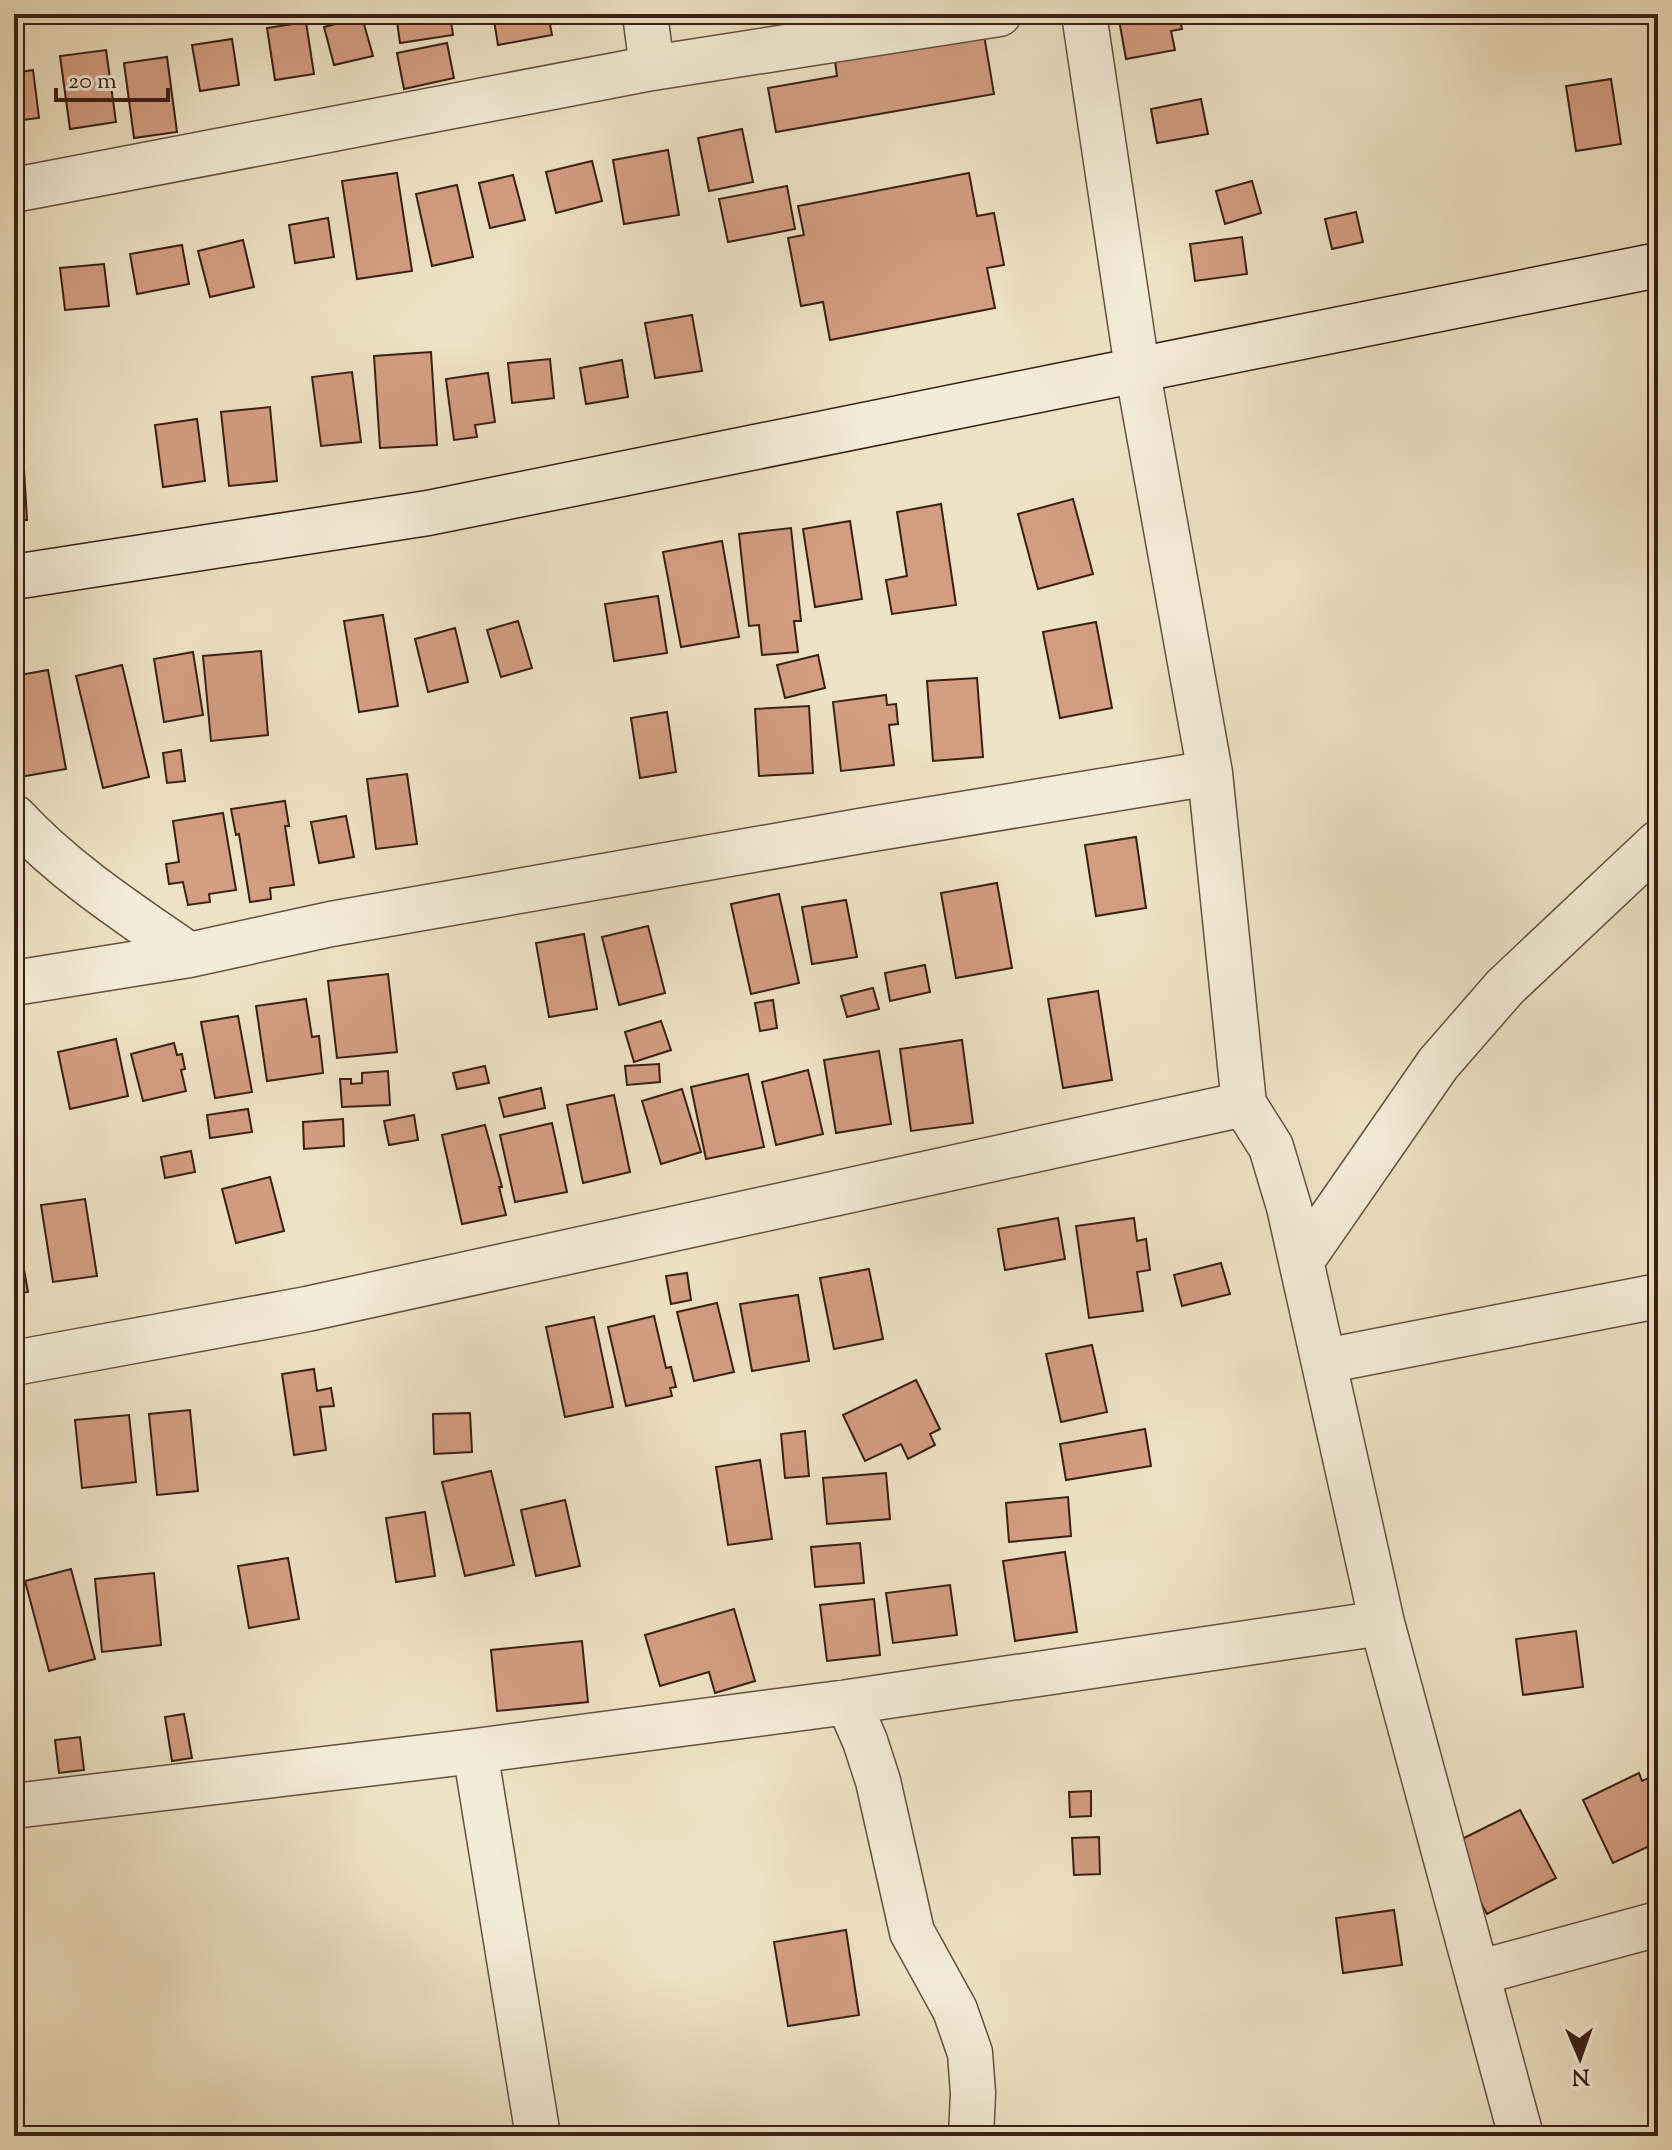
<svg xmlns="http://www.w3.org/2000/svg" width="1672" height="2150" viewBox="0 0 1672 2150" font-family="'Sorts Mill Goudy',serif">
  <style>
    .building { fill: #d39d82; stroke: #3a1f15; stroke-width: 2 }
    .lines { fill: none; stroke-linecap: round; stroke-linejoin: round }
    .street-casing { stroke: #675040; stroke-width: 47 }
    .secondary-casing { stroke: #3a1f15; stroke-width: 47 }
    .street { stroke: #f3ecd8; stroke-width: 44 }
    .secondary { stroke: #f3ecd8; stroke-width: 44 }
  </style>
  <rect width="100%" height="100%" fill="#ede2c3"/>
  <filter id="stains"><feTurbulence type="fractalNoise" baseFrequency=".0025" numOctaves="4"/><feColorMatrix values="0 0 0 0 .2 0 0 0 0 .09 0 0 0 0 .02 0 0 0 .5 -.17"/></filter>
  <radialGradient id="worn" r=".72"><stop offset=".6" stop-color="#630" stop-opacity="0"/><stop offset="1" stop-color="#630" stop-opacity=".3"/></radialGradient>
  <path class="building" d="M396,14H450L453,35L400,43Z
    M493,14H548L552,35L498,45Z
    M1118,14H1179L1182,29L1171,31L1175,50L1126,59Z
    M362,17L373,56L334,65L324,27Z
    M306,22L314,74L275,80L267,28Z
    M984,35L994,94L776,132L768,88L837,76L835,61Z
    M232,39L239,85L200,91L192,45Z
    M447,43L454,78L404,89L397,53Z
    M106,50L116,122L70,129L60,56Z
    M167,57L177,132L134,138L124,63Z
    M33,70L39,118L14,121V73Z
    M1611,79L1621,144L1576,151L1566,86Z
    M1201,99L1208,134L1157,143L1151,109Z
    M742,129L753,182L709,191L698,138Z
    M668,150L679,215L624,224L613,160Z
    M592,161L602,201L556,213L546,172Z
    M397,173L412,271L357,279L342,181Z
    M969,173L977,216L994,213L1004,265L987,268L995,308L830,340L823,302L801,306L788,238L804,235L798,206Z
    M513,175L525,220L490,228L479,183Z
    M1252,181L1261,213L1225,224L1216,191Z
    M457,185L473,257L432,266L416,194Z
    M787,186L795,229L728,242L719,199Z
    M1356,212L1363,242L1332,249L1325,219Z
    M328,218L334,257L295,263L289,225Z
    M1242,237L1247,274L1195,281L1190,244Z
    M243,240L254,287L210,297L198,251Z
    M182,245L189,284L137,294L130,254Z
    M104,264L109,306L65,310L60,268Z
    M692,315L702,371L655,378L645,323Z
    M431,352L437,445L380,448L374,356Z
    M550,359L554,398L512,403L508,363Z
    M622,360L628,397L586,404L580,368Z
    M352,372L361,442L321,446L312,377Z
    M488,373L495,422L475,425L477,437L454,440L446,379Z
    M270,407L277,481L229,486L221,412Z
    M197,419L205,481L163,487L155,425Z
    M14,469H24L27,520H14Z
    M1073,499L1093,574L1038,589L1018,514Z
    M941,504L956,605L892,614L886,580L907,576L897,512Z
    M850,521L862,599L815,607L803,529Z
    M791,528L801,621H794L798,652L762,655L759,625L749,626L739,534Z
    M722,541L739,637L681,647L663,552Z
    M658,596L667,653L614,661L605,604Z
    M383,615L398,706L359,712L344,621Z
    M518,621L532,668L501,677L487,630Z
    M1096,622L1112,708L1060,718L1043,632Z
    M455,628L468,682L428,692L415,639Z
    M261,651L268,735L211,741L203,656Z
    M193,652L203,715L164,722L154,659Z
    M818,655L825,688L785,698L777,665Z
    M122,665L149,777L103,788L76,676Z
    M48,670L66,769L14,778V676Z
    M977,678L983,757L933,761L927,681Z
    M886,695L887,705L896,704L898,724L889,725L894,765L841,771L833,702Z
    M809,706L813,773L759,776L755,709Z
    M667,712L676,772L640,778L631,718Z
    M181,750L185,781L167,783L163,753Z
    M407,774L417,844L376,849L367,779Z
    M285,801L289,826H285L294,885L270,888L271,899L250,902L239,834L236,835L231,809Z
    M223,813L236,890L209,894L210,902L188,905L183,882L169,884L166,864L179,862L173,821Z
    M346,816L354,857L319,863L311,822Z
    M1136,837L1146,908L1096,916L1085,845Z
    M997,883L1012,968L956,978L941,893Z
    M779,894L799,983L751,994L731,904Z
    M846,900L857,957L812,964L802,907Z
    M648,926L665,993L619,1005L602,937Z
    M584,934L597,1009L549,1017L536,943Z
    M925,965L930,992L890,1001L885,973Z
    M388,974L397,1052L337,1058L328,981Z
    M873,988L879,1009L847,1017L841,996Z
    M1098,991L1112,1080L1063,1088L1048,999Z
    M306,999L312,1037L319,1036L323,1073L267,1081L256,1006Z
    M773,1000L777,1028L760,1031L755,1003Z
    M238,1016L252,1092L215,1098L201,1022Z
    M661,1021L671,1050L634,1062L625,1032Z
    M116,1039L128,1096L70,1109L58,1052Z
    M962,1040L973,1123L911,1131L900,1049Z
    M174,1043L177,1055L182,1054L185,1069L181,1070L186,1091L143,1101L131,1054Z
    M879,1051L891,1124L836,1133L824,1060Z
    M659,1064L660,1082L627,1085L625,1066Z
    M485,1066L489,1083L457,1089L453,1073Z
    M808,1070L823,1134L776,1145L762,1082Z
    M388,1071L390,1105L342,1107L340,1079H351V1084L362,1083V1073Z
    M748,1074L764,1147L706,1159L691,1087Z
    M541,1088L545,1108L504,1117L499,1098Z
    M682,1089L701,1152L661,1164L642,1101Z
    M614,1095L630,1172L583,1183L567,1105Z
    M248,1109L252,1132L210,1138L207,1115Z
    M414,1115L418,1140L389,1145L384,1121Z
    M343,1119L344,1146L304,1149L303,1122Z
    M552,1123L567,1192L515,1202L500,1135Z
    M485,1125L502,1187H499L506,1215L462,1224L442,1135Z
    M191,1151L195,1172L165,1178L161,1157Z
    M270,1177L284,1231L236,1243L222,1189Z
    M85,1199L97,1276L53,1282L41,1205Z
    M14,1213L28,1292L14,1294Z
    M1058,1218L1065,1259L1005,1270L998,1229Z
    M1134,1218L1137,1241L1146,1239L1150,1270L1137,1272L1143,1311L1089,1318L1076,1226Z
    M1221,1263L1230,1294L1182,1306L1174,1275Z
    M869,1269L883,1339L834,1349L820,1278Z
    M687,1273L691,1300L671,1304L666,1276Z
    M798,1295L809,1361L752,1371L740,1304Z
    M717,1303L734,1372L694,1381L677,1312Z
    M654,1316L666,1368L671,1367L676,1387L670,1388L672,1396L626,1406L608,1327Z
    M594,1317L613,1407L565,1417L546,1327Z
    M1092,1345L1107,1412L1061,1422L1046,1354Z
    M314,1369L317,1391L331,1388L334,1406L320,1407L326,1450L294,1455L282,1374Z
    M916,1380L940,1429L930,1434L935,1445L908,1459L901,1444L865,1461L843,1415Z
    M190,1410L198,1491L157,1495L149,1414Z
    M470,1413L472,1452L434,1454L433,1414Z
    M129,1415L136,1482L82,1488L75,1420Z
    M1145,1429L1151,1466L1066,1480L1060,1444Z
    M805,1431L809,1476L785,1478L781,1434Z
    M760,1460L772,1539L728,1545L716,1467Z
    M491,1471L514,1565L465,1576L442,1482Z
    M886,1473L890,1519L827,1524L823,1478Z
    M1068,1497L1071,1536L1009,1542L1006,1503Z
    M565,1500L580,1566L536,1576L521,1510Z
    M425,1512L435,1576L396,1582L386,1518Z
    M860,1543L864,1583L815,1587L811,1547Z
    M1065,1552L1077,1632L1015,1641L1003,1561Z
    M288,1558L299,1619L249,1628L238,1566Z
    M71,1569L95,1659L49,1671L25,1581Z
    M154,1573L161,1645L102,1652L95,1579Z
    M950,1585L957,1635L893,1643L886,1593Z
    M874,1599L880,1655L827,1661L820,1605Z
    M734,1609L755,1681L715,1693L709,1672L660,1686L645,1635Z
    M1576,1631L1583,1687L1523,1695L1516,1639Z
    M582,1641L588,1702L497,1711L491,1650Z
    M184,1714L192,1758L172,1761L165,1717Z
    M80,1737L84,1770L59,1773L55,1740Z
    M1639,1773L1642,1781L1658,1774V1842L1613,1863L1583,1800Z
    M1091,1791V1816L1070,1817L1069,1792Z
    M1520,1810L1556,1878L1487,1914L1450,1845Z
    M1099,1837L1100,1874L1074,1875L1072,1838Z
    M1394,1910L1402,1965L1343,1973L1336,1918Z
    M846,1930L859,2015L788,2026L774,1942Z
    M495,2130V2136H453Z"/>
  <g class="lines">
    <defs>
      <path id="street" d="M652,68L999,14
        M14,190L652,68L645,14
        M14,817C65,872 127,912 189,955
        M14,983L189,955L331,924L866,830L1210,773
        M1302,1260L1438,1064L1505,987L1658,843
        M1325,1361L1658,1296
        M14,1363L307,1309L1244,1104
        M1382,1623L1521,2136
        M848,1702L865,1741L878,1781L912,1932L955,2010L970,2053L973,2093L971,2136
        M475,1751L538,2136
        M14,1806L475,1751L848,1702L1382,1623L1289,1207L1271,1147L1244,1104L1210,773L1137,368L1084,14
        M1477,1973L1658,1924"/>
      <path id="secondary" d="M14,577L428,513L1658,265"/>
    </defs>
    <use href="#street" class="street-casing"/>
    <use href="#secondary" class="secondary-casing"/>
    <use href="#street" class="street"/>
    <use href="#secondary" class="secondary"/>
  </g>
  <rect width="1672" height="2150" fill="none" stroke="#ede2c3" stroke-width="48"/>
  <rect x="16" y="16" width="1640" height="2118" fill="none" stroke="#3a1f15" stroke-width="4"/>
  <rect x="24" y="24" width="1624" height="2102" fill="none" stroke="#3a1f15" stroke-width="2"/>
  <g transform="translate(1580 2058) rotate(178)" stroke="#f3ecd8" stroke-width="6" paint-order="stroke">
  <path d="M0-6L14 30L0 20L-14 30Z" fill="#3a1f15"/>
  <text y="-12" font-size="22" font-weight="bold" text-anchor="middle" fill="#3a1f15">N</text>
  </g>
  <path d="M56 88v12h112v-12" fill="none" stroke="#3a1f15" stroke-width="4"/>
  <text x="68" y="88" font-size="24" fill="#3a1f15" stroke="#f3ecd8" stroke-width="6" paint-order="stroke">20 m</text>
  <rect width="100%" height="100%" filter="url(#stains)"/>
  <rect width="100%" height="100%" fill="url(#worn)"/>
</svg>
